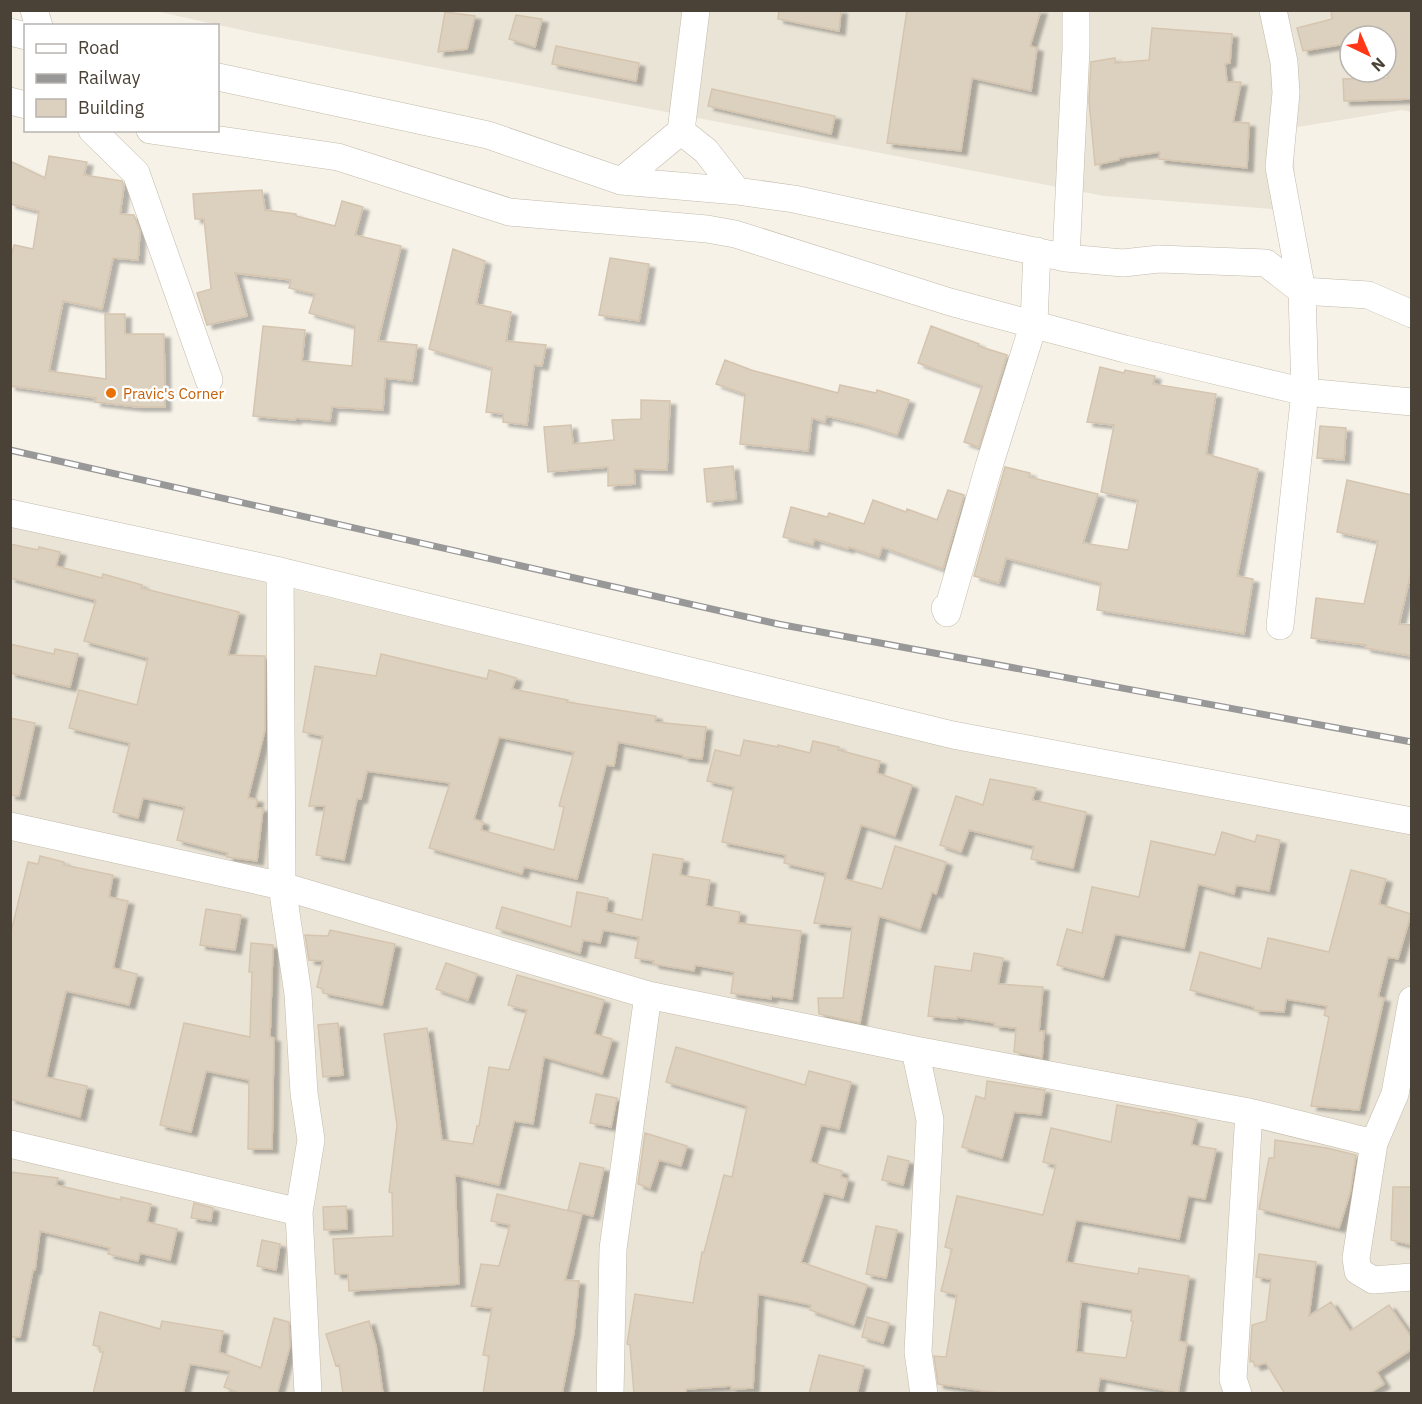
<svg xmlns="http://www.w3.org/2000/svg" width="1422" height="1404" viewBox="0 0 1422 1404" font-family="'IBM Plex Sans',sans-serif">
  <style>
    .residential { fill: #eae4d6; fill-rule: evenodd }
    .building { fill: #dcd0bf; stroke: #d5c5af; stroke-width: 1.5; fill-rule: evenodd; filter: url(#shadow) }
    .lines { fill: none; stroke-linecap: round; stroke-linejoin: round }
    .minor-casing { stroke: #c3baaa; stroke-width: 28 }
    .minor { stroke: #fff; stroke-width: 27 }
    .rail-casing { stroke: #989898; stroke-width: 7 }
    .rail { stroke: #fff; stroke-width: 4.5; stroke-dasharray: 14; stroke-linecap: butt }
    .food-dot { fill: #e8710a; stroke: #fff; stroke-width: 2 }
    .labels { text-anchor: middle; dominant-baseline: central; stroke-width: 5; stroke-linejoin: round; paint-order: stroke }
    .food-label { font-size: 15px; fill: #c56008; stroke: #fff; text-anchor: start }
  </style>
  <defs>
    <filter id="shadow"><feDropShadow dx="6" dy="4" stdDeviation="1.5" flood-color="#0004"/></filter>
  </defs>
  <rect width="100%" height="100%" fill="#f6f2e8"/>
  <path class="residential" d="M155,11H1411V112L1402,110L1292,128L1297,211L1104,196L255,33ZM1350,36H1386V72H1350Z
    M11,521L913,739L1411,831V1393L11,1394Z"/>
  <path class="building" d="M779,10H841L839,31L778,19Z
    M907,10H1041L1030,46L1037,48L1031,91L972,78L961,151L887,143Z
    M1331,10H1412V99L1344,101L1343,79L1388,78L1386,36H1350V43L1303,51L1297,28L1332,19Z
    M445,12L475,16L467,49L438,52Z
    M516,15L542,19L535,47L509,39Z
    M1152,28L1232,34L1230,63L1225,64L1227,82H1241L1233,122L1249,123L1247,168L1159,159L1160,152L1119,158V160L1095,165L1089,101L1091,62L1115,58V63L1149,60Z
    M556,46L639,63L636,81L552,64Z
    M712,89L835,116L831,134L708,106Z
    M49,156L87,162L84,175L122,181L124,186L120,214L134,215L140,231L138,260L113,258L102,309L63,301L49,371L106,379L105,314H125V334H164L165,407H138L95,402L96,398L10,386V261L14,245L33,249L39,211L10,204V161L45,178Z
    M262,190L265,210L296,214V216L335,226L342,201L363,207L355,235L401,246L378,341L417,345L412,381L385,378L383,410L332,407L330,421L296,418L295,420L253,416L263,326L305,330L302,361L352,366L355,326L309,313L315,294L289,288L291,280L235,273L247,316L207,325L197,293L211,289L204,219H195L193,194Z
    M453,249L485,261L476,304L511,312L506,341L546,345L542,366L534,365L527,425L503,422V414L486,412L492,368L429,349Z
    M610,258L649,264L639,321L599,315Z
    M931,326L979,344L978,346L1007,355L979,447L964,442L982,386L918,363Z
    M725,360L751,370L838,393L840,385L876,393L877,390L909,400L897,435L862,424L826,416L825,422L812,418L808,451L740,444L745,394L716,384Z
    M1100,367L1124,373L1125,370L1155,376L1153,384L1216,394L1206,454L1258,469L1237,576L1253,579L1244,634L1097,610L1101,583L1006,558L999,583L974,576L1005,467L1030,473L1029,477L1098,494L1083,543L1128,550L1138,500L1101,492L1114,425L1087,422Z
    M641,400L670,401L667,470L634,469L635,484L608,486V467L548,472L544,427L571,425L573,444L614,440L612,420L641,419Z
    M1320,426L1346,428L1344,460L1317,458Z
    M733,466L736,499L707,502L704,469Z
    M1347,480L1412,495V568L1399,624L1412,625V656L1365,648L1366,645L1311,638L1316,598L1364,604L1378,541L1337,532Z
    M948,490L964,495L943,569L882,547L879,557L849,547L848,549L814,539L813,545L783,537L791,507L827,517L829,513L864,524L873,500L906,512L907,509L937,520Z
    M10,544L38,550L39,547L60,552L56,566L102,578L103,574L142,585L141,588L239,612L228,655L265,656V730L248,798L257,799L256,808H263L257,861L227,857L228,853L177,840L185,807L143,798L138,818L113,812L130,743L69,728L79,690L137,705L148,658L84,641L96,600L10,578Z
    M10,644L54,654L55,649L78,654L70,687L10,673Z
    M381,654L487,679L489,670L516,678L512,689L568,700L567,702L656,716L655,722L706,727L702,759L683,757V755L618,742L614,766L606,765L577,879L524,867L522,874L429,848L450,783L367,771L361,799H357L344,860L316,855L325,806H309L323,736L303,732L315,666L376,676ZM499,737L574,752L559,806L564,807L554,850L481,830L483,822L474,819Z
    M10,718L35,723L19,796L10,795Z
    M744,740L778,747V745L810,753L813,741L839,747L838,750L880,761L877,773L912,785L895,836L861,825L845,879L882,889L895,846L946,862L936,894L932,892L920,929L879,916L860,1023L819,1014L818,998H843L852,927L814,923L826,873L784,863L786,855L722,842L734,787L707,781L715,750L740,756Z
    M990,779L1036,788L1032,800L1086,812L1073,868L1031,859L1034,846L969,830L961,852L940,845L956,796L983,805Z
    M1222,832L1255,842L1257,835L1280,840L1269,891L1236,885L1234,894L1198,884L1184,948L1115,934L1103,977L1057,965L1067,929L1082,933L1092,887L1139,897L1151,841L1215,855Z
    M653,854L683,859L680,875L710,880L706,906L740,912L738,923L801,931L792,999L771,996V999L731,993L734,972L695,965L694,971L653,964L654,961L635,958L639,937L603,930L600,943L583,940L580,953L496,928L502,907L571,927L577,892L608,898L606,912L642,920Z
    M40,856L64,862V865L113,875L109,897L128,901L113,968L137,974L129,1005L66,991L46,1077L87,1086L80,1117L10,1099V936L28,862L38,864Z
    M1351,870L1386,879L1379,904L1411,914L1398,959L1388,957L1378,997L1384,998L1359,1110L1311,1106L1329,1017L1324,1015L1327,1006L1286,999L1284,1012L1254,1010V1007L1190,990L1200,952L1261,969L1268,938L1329,952Z
    M206,909L241,915L235,950L200,945Z
    M330,930L395,944L382,1005L323,993V989L317,987L323,961L309,960L305,935L328,936Z
    M251,943L273,945L270,1037L274,1038L272,1149H248L249,1080L206,1071L191,1132L160,1125L184,1023L250,1037L252,972H249Z
    M974,953L1003,958L998,984L1043,987L1039,1031H1044L1042,1058L1014,1052L1016,1028L994,1026L995,1023L957,1017V1019L928,1016L935,966L971,971Z
    M446,963L477,974L468,1000L436,989Z
    M517,975L604,1000L594,1034L612,1039L602,1074L544,1057L533,1124L514,1121L499,1185L455,1175L459,1284L349,1291L348,1274H335L333,1239L393,1236L392,1193L389,1192L397,1125L384,1034L427,1028L442,1140L473,1144L477,1126H479L489,1067L509,1070L527,1010L508,1005Z
    M338,1023L343,1075L323,1077L318,1025Z
    M676,1047L805,1085L809,1071L851,1082L839,1129L821,1125L810,1162L842,1171L841,1177L848,1179L843,1198L824,1193L801,1262L867,1285L854,1325L810,1310L811,1305L758,1294L753,1388L731,1389V1386L686,1389V1394H634L630,1345L627,1344L635,1294L693,1303L702,1252H704L724,1175L732,1177L747,1106L666,1082Z
    M987,1081L1045,1090L1041,1115L1014,1112L1002,1158L962,1147L976,1096L985,1099Z
    M596,1094L617,1098L611,1127L590,1123Z
    M1117,1105L1160,1113L1161,1112L1197,1120L1191,1145L1216,1149L1205,1199L1188,1196L1179,1239L1076,1220L1066,1262L1138,1274L1139,1268L1189,1276L1179,1341L1187,1343L1178,1393L1100,1378L1097,1394H1005L938,1384L934,1356L946,1357L957,1295L941,1291L952,1249L945,1247L957,1196L1043,1215L1056,1165L1043,1162L1051,1128L1111,1142ZM1081,1301L1132,1310L1131,1321H1133L1126,1358L1076,1352Z
    M645,1133L687,1146L681,1166L659,1160L650,1188L638,1184Z
    M1275,1140L1327,1148L1356,1155L1350,1193L1339,1228L1259,1209L1269,1158H1274Z
    M888,1156L909,1161L903,1185L882,1180Z
    M580,1163L604,1168L593,1216L568,1210Z
    M10,1172L58,1178L56,1185L121,1200V1197L151,1204L147,1222L177,1229L170,1260L140,1253L138,1261L108,1254L110,1248L40,1231L35,1270H33L20,1337H10Z
    M1393,1187H1412V1245L1391,1240Z
    M497,1194L582,1214L565,1280L579,1281L574,1332L562,1394H483L489,1356L483,1355L492,1308L471,1306L481,1264L499,1266L510,1225L491,1221Z
    M194,1203L213,1208L211,1221L191,1218Z
    M346,1206L347,1229L324,1230L323,1207Z
    M876,1226L897,1230L886,1278L866,1274Z
    M262,1240L280,1244L276,1270L257,1266Z
    M1259,1254L1316,1262L1309,1316L1331,1302L1350,1331L1389,1305L1412,1338V1349L1377,1372L1384,1384L1368,1394H1285L1266,1363L1255,1366L1253,1361L1250,1362L1252,1325L1266,1321L1271,1279L1256,1277Z
    M100,1312L160,1329L162,1321L223,1331L219,1352L261,1368L274,1318L289,1322L290,1346L277,1394H241L224,1387L230,1371L190,1364L183,1394H93L103,1352H100V1347L93,1345Z
    M867,1317L889,1323L883,1343L862,1337Z
    M369,1321L376,1346L383,1394H343L339,1365L336,1366L326,1334Z
    M819,1355L864,1366L857,1394H809Z"/>
  <g class="lines">
    <defs>
      <path id="minor" d="M34,10L39,26
        M1273,10L1284,62L1286,93L1279,167L1302,291L1305,392L1280,626
        M10,32L26,36
        M218,77L488,135L621,181L737,191L794,199L1066,258L1123,263L1159,259L1266,263L1302,291L1368,295L1412,314
        M10,101L26,105
        M92,130L136,173L209,380
        M150,130L338,157L509,212L707,229L735,234L950,302L1125,349L1305,392L1412,402
        M681,131L706,151L737,191
        M621,181L681,131L696,10
        M1066,258L1076,49V10
        M10,513L280,571L953,735L1412,821
        M280,571L282,886L298,994L304,1093L311,1140L299,1212L308,1394
        M945,608L947,613L989,466L1034,323L1037,251
        M10,826L282,886L648,995L915,1050L1249,1112L1374,1143
        M1412,1000L1395,1094L1374,1143L1356,1258L1358,1271L1373,1280L1412,1277
        M915,1050L930,1120L918,1352L924,1394
        M10,1144L299,1212
        M610,1394L613,1249L648,995
        M1238,1394L1233,1379L1249,1112"/>
    </defs>
    <use href="#minor" class="minor-casing"/>
    <use href="#minor" class="minor"/>
    <defs>
      <path id="rail" d="M10,450L778,624L1412,742"/>
    </defs>
    <use href="#rail" class="rail-casing"/>
    <use href="#rail" class="rail"/>
  </g>
  <circle class="food-dot" cx="111" cy="393" r="6"/>
  <g class="labels">
    <g class="food-label">
      <text x="123" y="393">Pravic's Corner</text>
    </g>
  </g>
  <rect width="1422" height="1404" fill="none" stroke="#4a4236" stroke-width="24"/>
  <rect x="24" y="24" width="195" height="108" fill="#ffffff" stroke="#b7b3af" stroke-width="1.5"/>
  <rect x="36" y="44" width="30" height="9" fill="#ffffff" stroke="#b7b3af" stroke-width="1.5"/>
  <text x="78" y="54" font-size="18" fill="#4a4236">Road</text>
  <rect x="36" y="74" width="30" height="9" fill="#989898" stroke="#b7b3af" stroke-width="1.5"/>
  <text x="78" y="84" font-size="18" fill="#4a4236">Railway</text>
  <rect x="36" y="99" width="30" height="18" fill="#dcd0bf" stroke="#b7b3af" stroke-width="1.5"/>
  <text x="78" y="114" font-size="18" fill="#4a4236">Building</text>
  <g transform="translate(1368 54) rotate(136)"><circle r="28" fill="#ffffff" stroke="#b7b3af" stroke-width="1.5"/>
  <path d="M0-4.5L10 22L0 15L-10 22Z" fill="#ff3716"/>
  <text y="-9" font-size="16" font-weight="bold" text-anchor="middle" fill="#4a4236">N</text>
  </g>
</svg>
